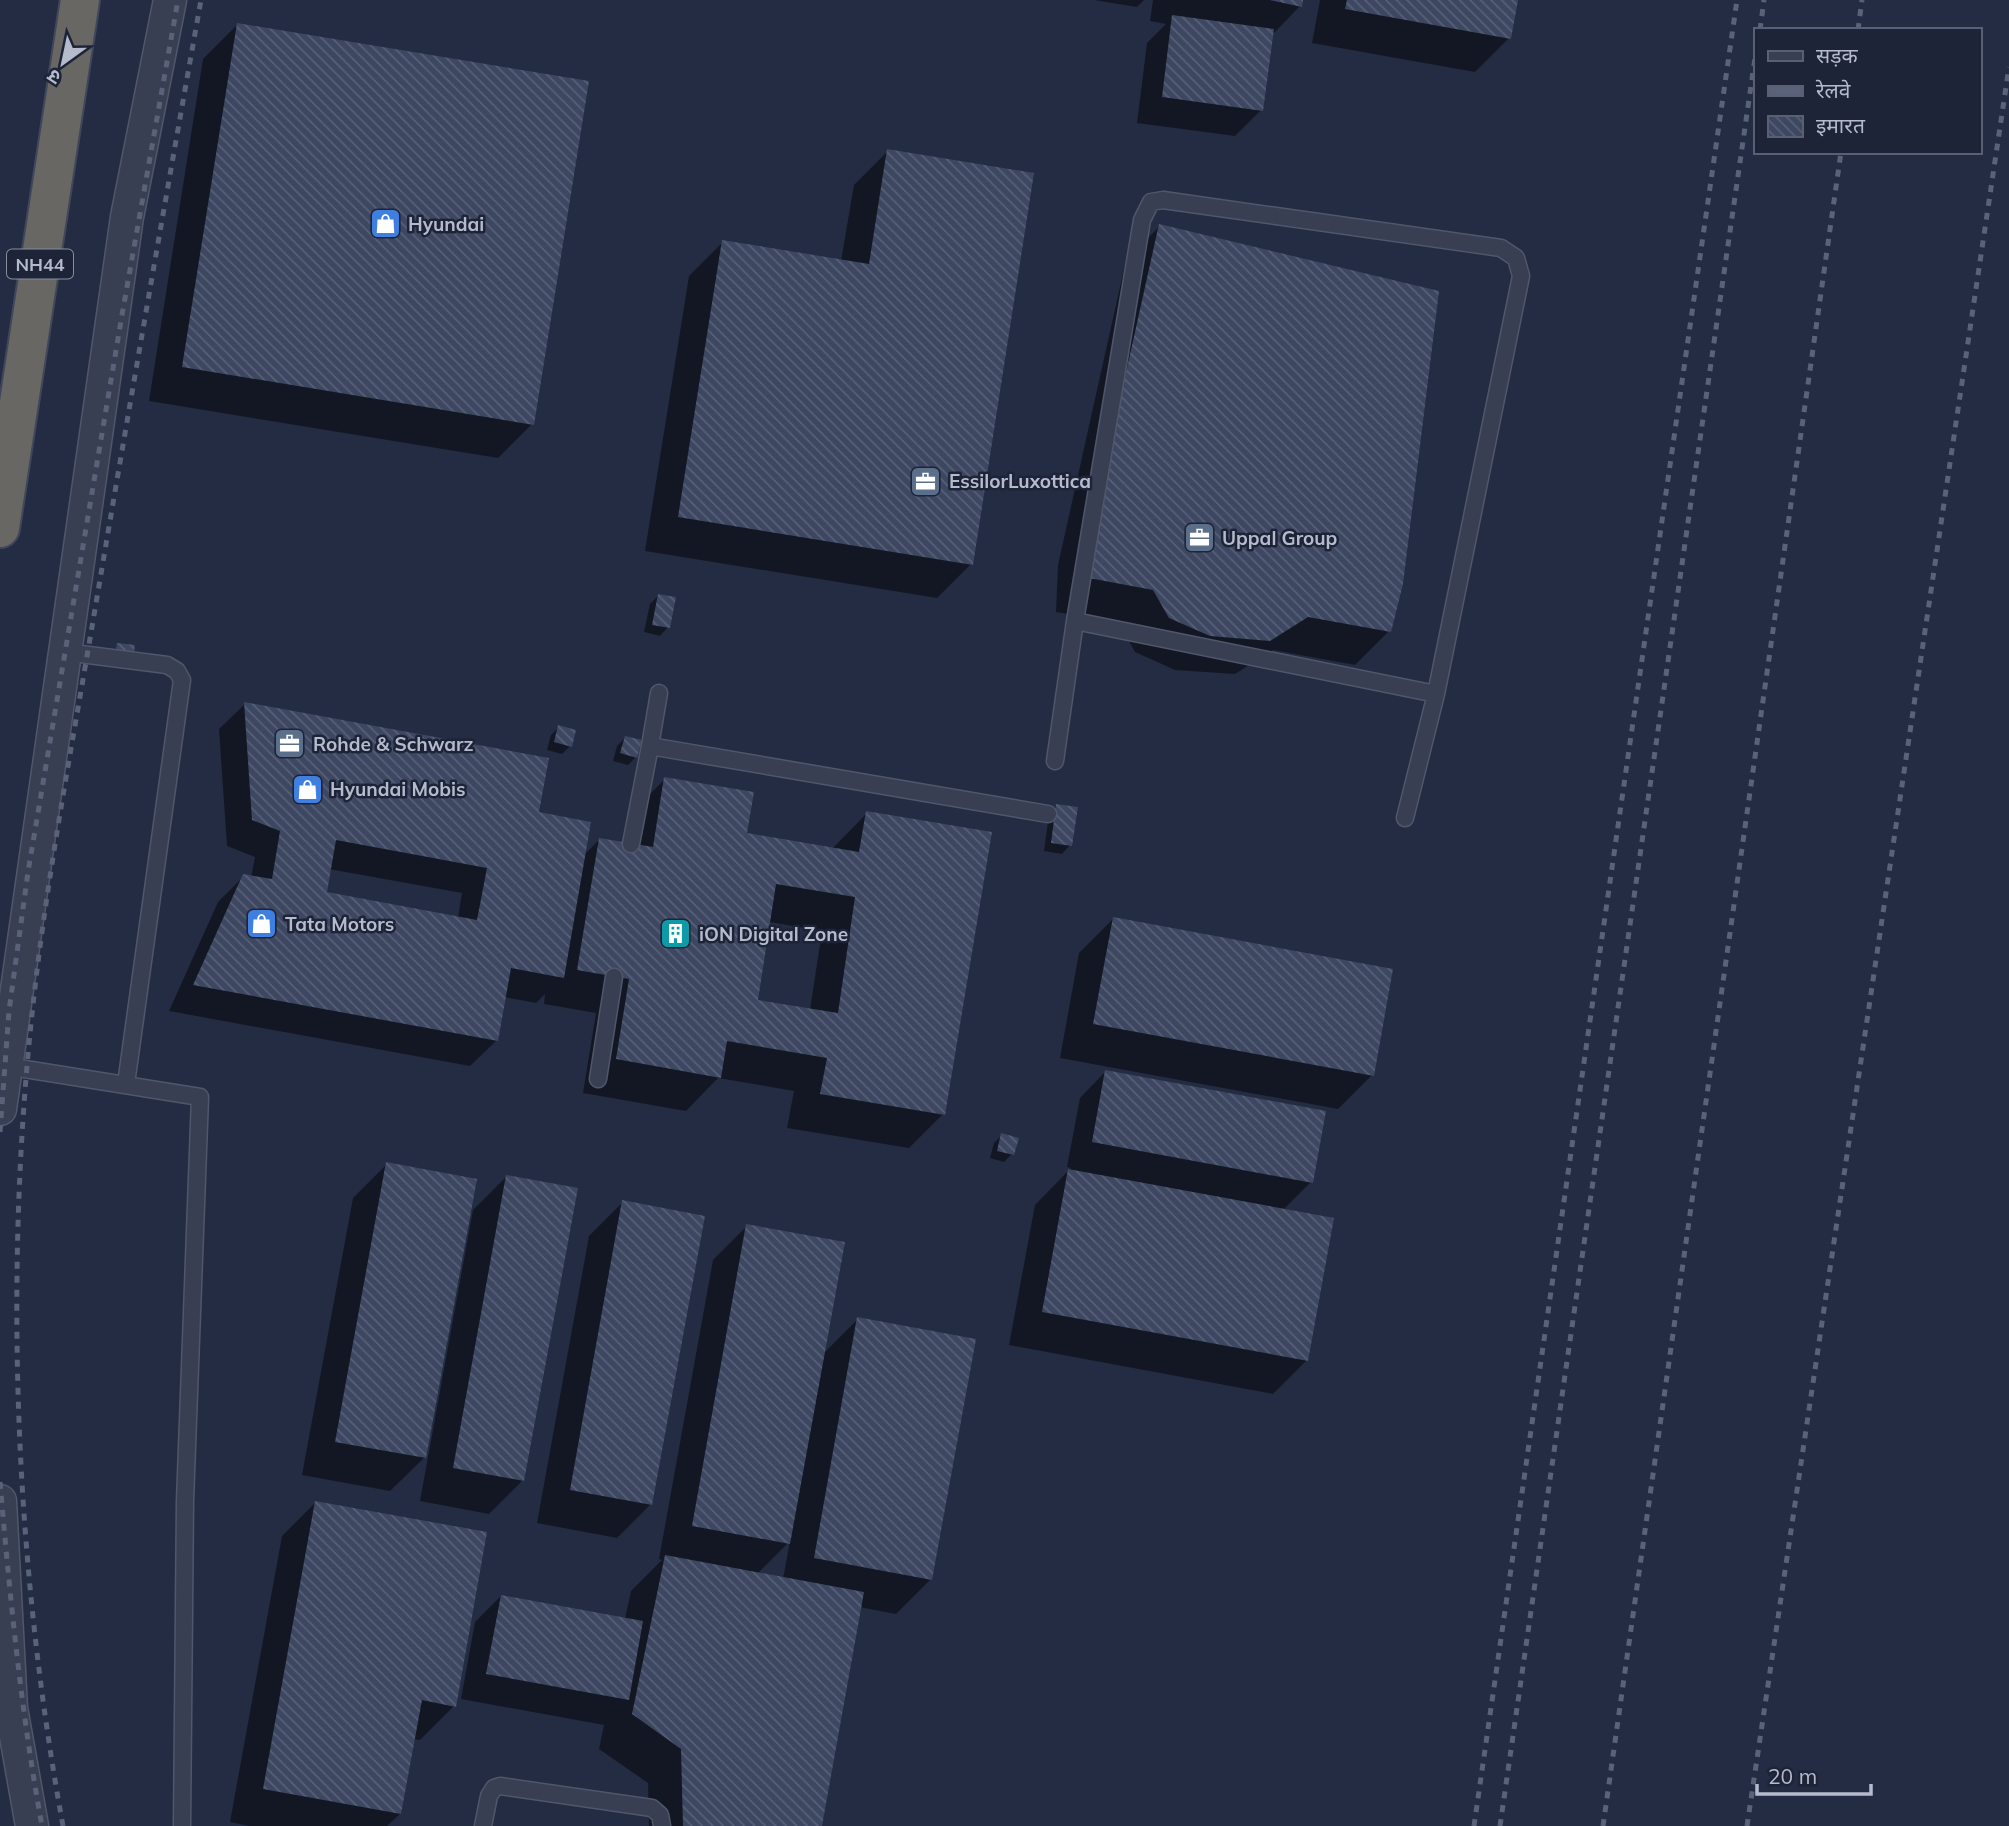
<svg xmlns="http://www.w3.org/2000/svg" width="2009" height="1826" viewBox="0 0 2009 1826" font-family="Mulish,'Noto Sans Devanagari',sans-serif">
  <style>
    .shadow { fill: #0007; fill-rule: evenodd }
    .building { fill: url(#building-back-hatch); fill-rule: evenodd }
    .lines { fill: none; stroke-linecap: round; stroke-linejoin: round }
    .service-casing { stroke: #50576a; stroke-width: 19 }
    .minor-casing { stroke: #50576a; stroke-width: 35 }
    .trunk-casing { stroke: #40475a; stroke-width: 42 }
    .service { stroke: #383f53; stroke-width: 16 }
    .minor { stroke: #383f53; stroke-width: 32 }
    .trunk { stroke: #686764; stroke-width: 38 }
    .rail { stroke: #5a627a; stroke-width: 5; stroke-dasharray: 7 7; stroke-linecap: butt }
    .labels { text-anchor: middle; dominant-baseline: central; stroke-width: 5; stroke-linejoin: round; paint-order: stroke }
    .shield { fill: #1d2438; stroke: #878ea0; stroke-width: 2 }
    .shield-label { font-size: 18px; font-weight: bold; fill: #b5bbcd }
    .poi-label { font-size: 19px; font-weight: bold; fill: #b5bbcd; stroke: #1d2438; text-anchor: start }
  </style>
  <defs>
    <pattern id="building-back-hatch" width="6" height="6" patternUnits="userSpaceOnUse" patternTransform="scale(1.75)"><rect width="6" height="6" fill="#3d4761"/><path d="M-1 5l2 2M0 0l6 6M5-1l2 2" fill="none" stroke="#576076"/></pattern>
  </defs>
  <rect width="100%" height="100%" fill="#232c43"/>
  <path class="shadow" d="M1094,0H1144L1137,7Z
    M1153,0H1301L1300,6L1272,35L1261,110L1235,136L1137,123L1147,43L1166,24L1150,21Z
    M1320,0H1516L1509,38L1475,72L1312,43Z
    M237,25L532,424L498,458L149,401L203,59Z
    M888,151L971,564L937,598L645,551L689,276L723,242L841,261L854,185Z
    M1160,226L1389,631L1355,665L1273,650L1235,674L1175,670L1135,652L1119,623L1056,612L1058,565L1126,260Z
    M658,596L668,627L660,636L644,632L650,604Z
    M245,704L537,814L584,855L599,840L626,844L631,813L665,779L745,834L832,849L867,813L943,1114L909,1148L787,1128L794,1091L718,1078L686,1111L583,1093L596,1013L544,1004L545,994L536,1003L504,997L496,1041L470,1066L169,1011L218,902L244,876L251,877L255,857L227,846L219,729ZM329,869L462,893L458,918L325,894ZM769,922L822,931L810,1010L756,1001Z
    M559,727L570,746L562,754L547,750L551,735Z
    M625,738L636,757L628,765L613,761L617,746Z
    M1057,805L1070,845L1062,854L1044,851L1049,814Z
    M1113,919L1372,1075L1338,1109L1060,1058L1079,953Z
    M1105,1072L1311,1182L1283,1210L1307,1360L1273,1394L1009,1345L1035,1205L1071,1168L1067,1167L1080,1098Z
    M1002,1135L1012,1154L1004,1162L990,1158L994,1143Z
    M387,1164L424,1458L390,1491L302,1475L353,1198Z
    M507,1176L523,1480L489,1514L420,1501L473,1210Z
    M623,1202L651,1504L617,1538L537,1523L589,1236Z
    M747,1226L823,1354L858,1319L930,1580L896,1614L859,1607L820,1826H649L648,1783L599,1749L604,1725L461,1699L475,1622L501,1596L625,1619L631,1591L662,1560L659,1559L713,1260ZM790,1541L783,1579L757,1574Z
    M316,1502L454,1706L420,1740L413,1739L400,1814L387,1826H249L230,1822L282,1536Z"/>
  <path class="building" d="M1270,0H1303L1302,7Z
    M1347,0H1518L1511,39L1345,9Z
    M1172,15L1274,29L1263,111L1162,97Z
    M237,23L589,81L534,425L182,367Z
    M887,149L1034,173L973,565L678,517L722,240L869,264Z
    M1159,224L1439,291L1403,584L1391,632L1308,617L1270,641L1210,636L1169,618L1153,590L1089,578L1091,530Z
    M658,594L676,597L670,628L652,625Z
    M117,643L135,645L133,659L115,655Z
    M244,702L549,758L539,812L591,822L564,978L511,968L498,1041L193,985L243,874L272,879L280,831L252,820ZM336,840L487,868L477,920L327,892Z
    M558,725L576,730L572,747L554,742Z
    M625,736L642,740L637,758L620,753Z
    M664,777L754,792L747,833L859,852L866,811L992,832L945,1115L820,1094L827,1058L727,1041L721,1078L616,1059L629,979L577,970L599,838L653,847ZM776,884L855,897L838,1013L758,1000Z
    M1056,804L1078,807L1072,846L1051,843Z
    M1113,917L1393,969L1374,1076L1093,1024Z
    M1105,1070L1326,1111L1313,1183L1092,1142Z
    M1001,1133L1019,1138L1014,1155L997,1151Z
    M386,1162L477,1179L426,1458L335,1442Z
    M1068,1169L1334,1218L1308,1361L1042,1312Z
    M506,1175L578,1188L524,1481L453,1468Z
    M622,1200L705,1216L652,1505L570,1490Z
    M746,1224L845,1242L790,1544L692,1526Z
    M857,1317L976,1339L932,1580L814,1558Z
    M315,1501L487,1532L456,1707L422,1700L401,1814L263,1789Z
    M665,1555L864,1592L822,1826H683L681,1749L632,1714Z
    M501,1595L643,1621L629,1700L486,1674Z"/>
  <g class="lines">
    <defs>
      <path id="service" d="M1075,621L1436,694
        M65,652L167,665L177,671L182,680L126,1084
        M659,693L650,746L1048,814
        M1055,761L1075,621L1142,220L1151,202L1163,200L1501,248L1516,258L1521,276L1436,694L1405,818
        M631,844L650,746
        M6,1066L200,1097L185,1501L182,1826
        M598,1079L614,977
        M483,1826L489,1796L494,1788L500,1786L652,1808L660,1815L662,1826"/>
      <path id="minor" d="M0,1109L127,217L170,0
        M0,1501L11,1708L32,1826"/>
      <path id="trunk" d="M0,528L80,0"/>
    </defs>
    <use href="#service" class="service-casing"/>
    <use href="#minor" class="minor-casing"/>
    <use href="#trunk" class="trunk-casing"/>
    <use href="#service" class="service"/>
    <use href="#minor" class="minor"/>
    <use href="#trunk" class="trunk"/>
    <path class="rail" d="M1760,30L1764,0
      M1858,30L1862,0
      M0,1132L9,1011L28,872L122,315L178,0
      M0,1482C10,1597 21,1712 42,1826
      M63,1826C15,1564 4,1279 32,1014C46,882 71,751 93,621C128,414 164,207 201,0
      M1474,1826L1737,0
      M1500,1826L1755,58
      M1603,1826L1841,152
      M1747,1826L2009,67"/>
  </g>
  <defs>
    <symbol id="shop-square" viewBox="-11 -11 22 22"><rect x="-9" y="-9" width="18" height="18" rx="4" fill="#3f7fe0" stroke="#1d2438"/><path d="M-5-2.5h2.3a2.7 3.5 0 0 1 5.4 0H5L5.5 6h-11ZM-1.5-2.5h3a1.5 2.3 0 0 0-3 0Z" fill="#fff"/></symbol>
    <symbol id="office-square" viewBox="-11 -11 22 22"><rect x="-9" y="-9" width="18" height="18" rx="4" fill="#5c6f8a" stroke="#1d2438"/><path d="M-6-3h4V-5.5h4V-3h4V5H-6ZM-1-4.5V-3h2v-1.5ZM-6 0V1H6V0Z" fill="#fff"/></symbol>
    <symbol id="building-square" viewBox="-11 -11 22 22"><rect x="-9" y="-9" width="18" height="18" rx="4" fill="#0f9aa8" stroke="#1d2438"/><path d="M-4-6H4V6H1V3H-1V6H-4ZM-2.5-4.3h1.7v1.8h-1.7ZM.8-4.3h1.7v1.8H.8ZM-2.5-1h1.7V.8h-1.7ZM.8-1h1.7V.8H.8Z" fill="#fff"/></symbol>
  </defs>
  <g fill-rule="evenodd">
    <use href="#shop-square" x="368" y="206" width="35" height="35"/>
    <use href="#office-square" x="908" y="464" width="35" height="35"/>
    <use href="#office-square" x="1182" y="520" width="35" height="35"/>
    <use href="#office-square" x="272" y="726" width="35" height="35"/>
    <use href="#shop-square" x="290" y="772" width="35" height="35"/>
    <use href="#shop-square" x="244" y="906" width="35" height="35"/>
    <use href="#building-square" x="658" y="916" width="35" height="35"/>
  </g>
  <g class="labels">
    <rect class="shield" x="7" y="249.5" width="66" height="29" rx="5"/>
    <g class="shield-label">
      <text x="40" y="264">NH44</text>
    </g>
    <g class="poi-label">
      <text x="408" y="224">Hyundai</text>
      <text x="949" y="481">EssilorLuxottica</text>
      <text x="1222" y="538">Uppal Group</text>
      <text x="313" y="744">Rohde &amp; Schwarz</text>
      <text x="330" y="789">Hyundai Mobis</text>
      <text x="285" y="924">Tata Motors</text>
      <text x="699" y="934">iON Digital Zone</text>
    </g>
  </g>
  <rect x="1754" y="28" width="228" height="126" fill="#1d2438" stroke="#5a6074" stroke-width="2"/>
  <rect x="1768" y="51" width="35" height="10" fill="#383f53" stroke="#5a6074" stroke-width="2"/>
  <text x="1816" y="63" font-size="21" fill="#b5bbcd">सड़क</text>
  <rect x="1768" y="86" width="35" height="10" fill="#5a627a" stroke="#5a6074" stroke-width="2"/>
  <text x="1816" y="98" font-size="21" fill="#b5bbcd">रेलवे</text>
  <rect x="1768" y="116" width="35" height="21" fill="url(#building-back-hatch)" stroke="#5a6074" stroke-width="2"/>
  <text x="1816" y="133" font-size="21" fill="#b5bbcd">इमारत</text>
  <g transform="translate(63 63) rotate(213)" stroke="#1d2438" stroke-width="5" paint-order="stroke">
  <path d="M0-5L12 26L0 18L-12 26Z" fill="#b5bbcd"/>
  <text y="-10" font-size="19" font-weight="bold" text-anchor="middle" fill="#b5bbcd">उ</text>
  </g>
  <path d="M1757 1784v10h114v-10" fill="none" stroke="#b5bbcd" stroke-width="3.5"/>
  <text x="1768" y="1784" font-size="21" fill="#b5bbcd" stroke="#1d2438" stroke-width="5" paint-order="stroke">20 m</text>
</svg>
